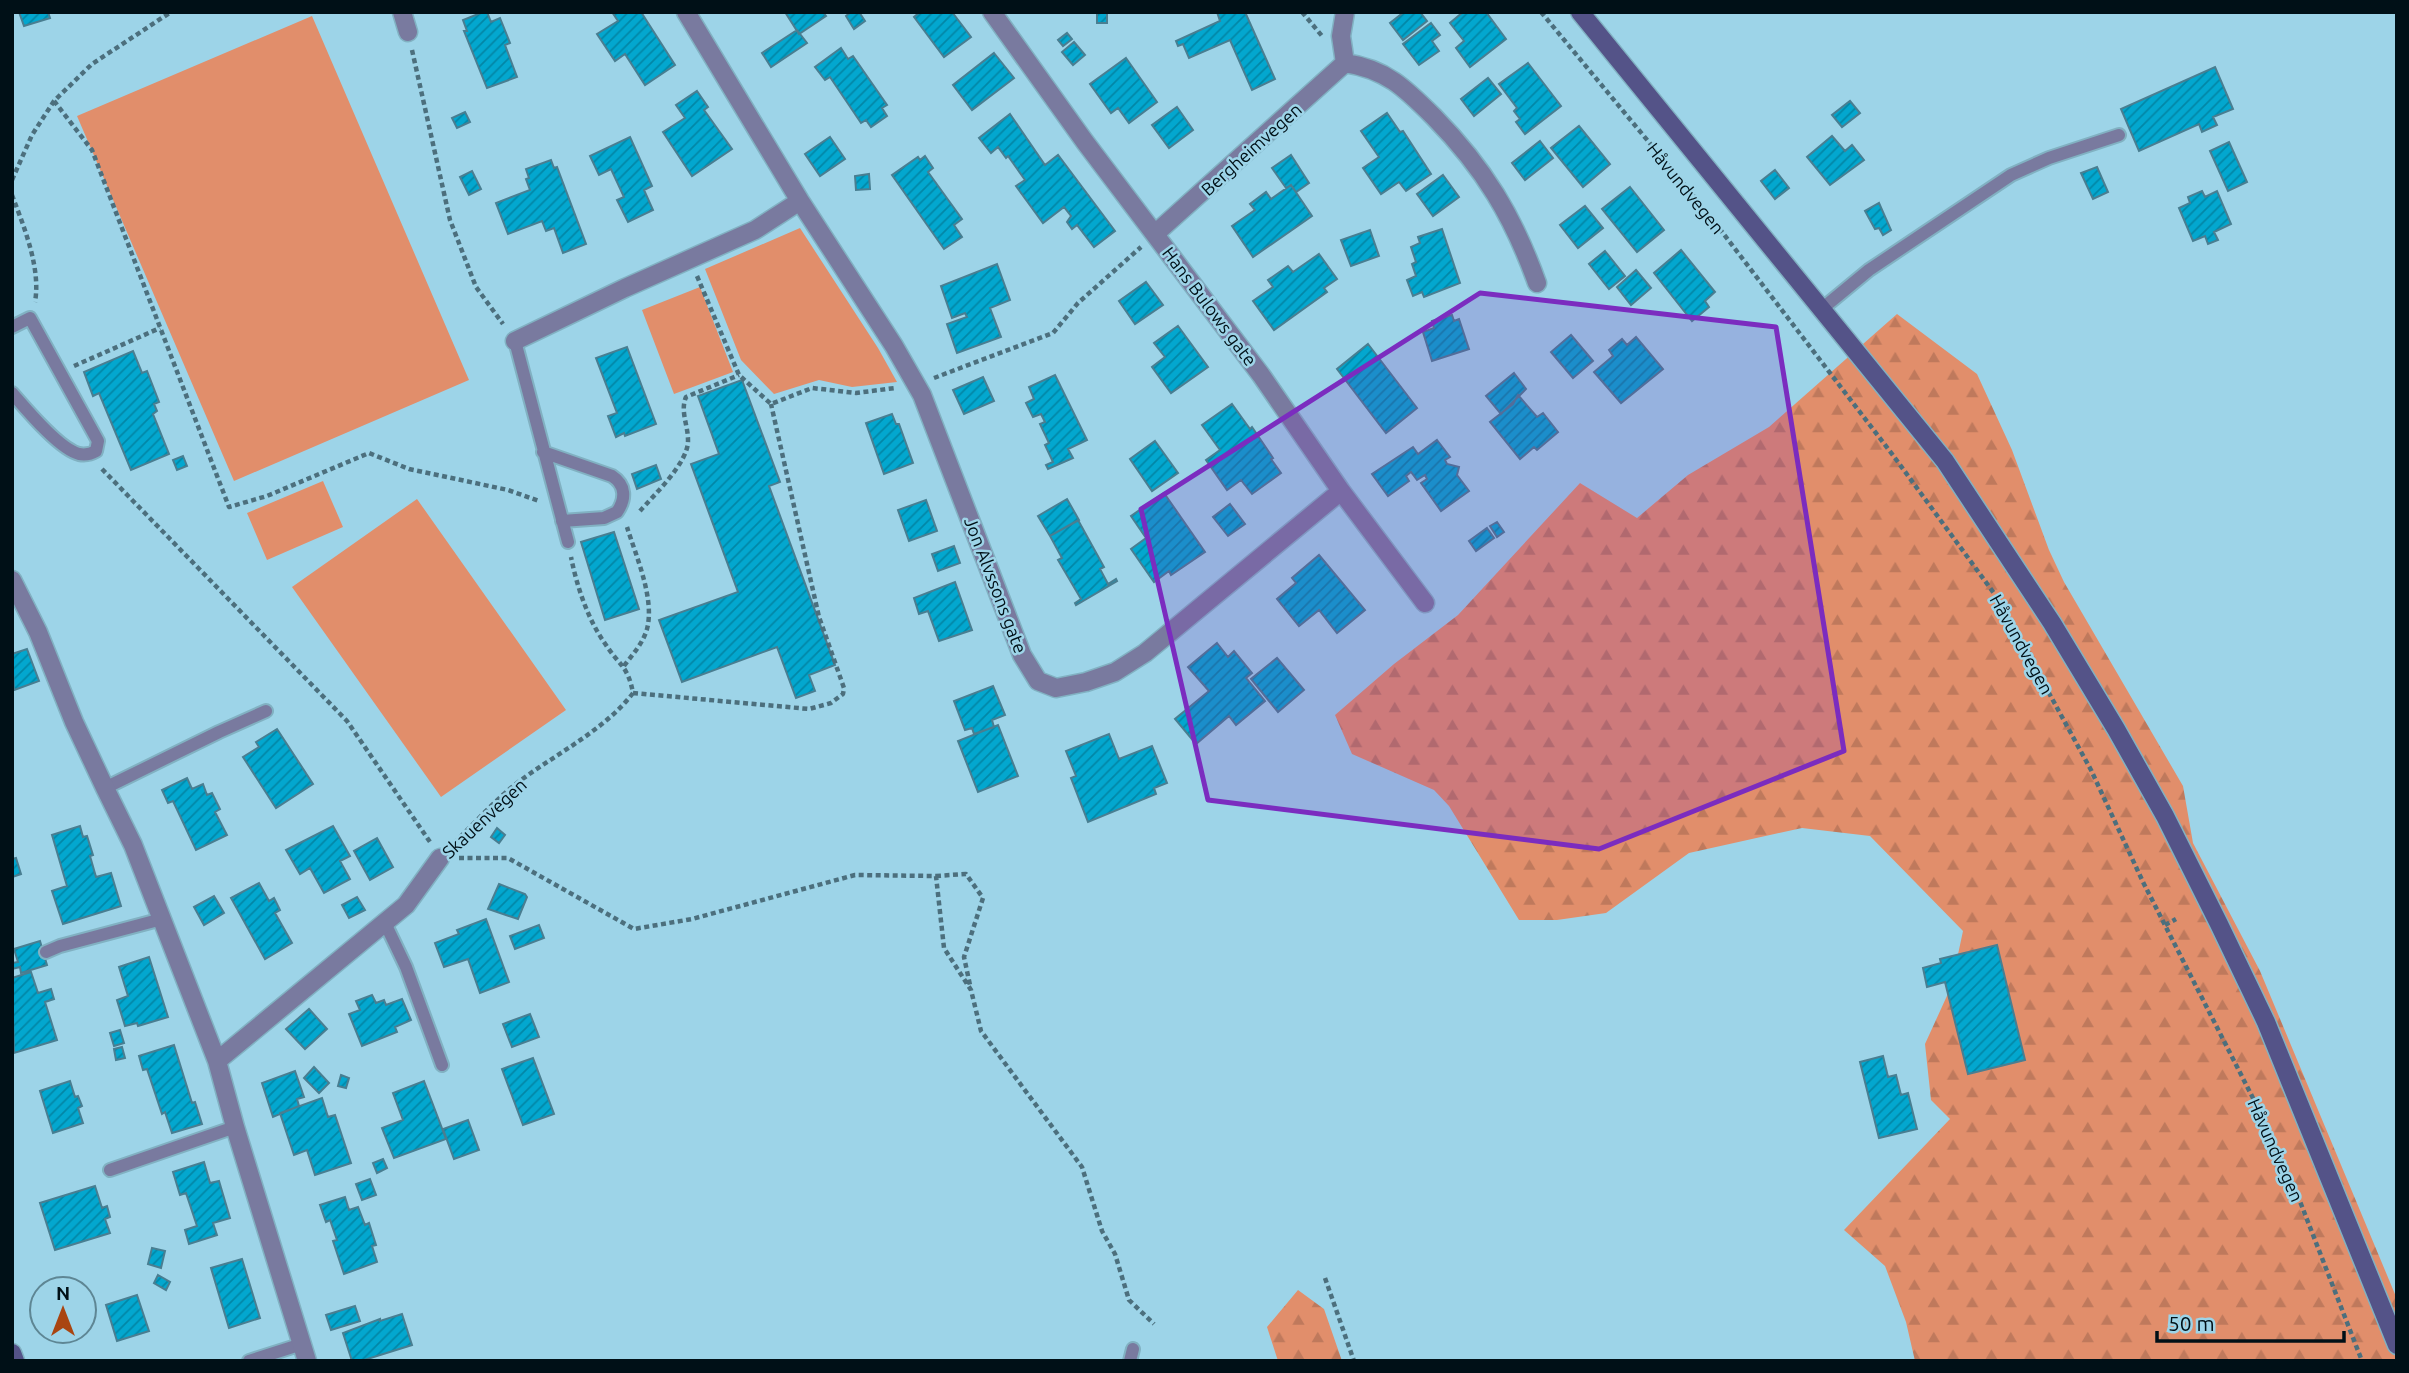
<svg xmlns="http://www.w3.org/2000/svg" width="2409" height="1373" viewBox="0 0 2409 1373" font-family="Ubuntu,sans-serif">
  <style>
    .forest { fill: url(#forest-firs) }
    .park { fill: #e18e6b }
    .building { fill: url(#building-hatch); stroke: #497e91; stroke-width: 2 }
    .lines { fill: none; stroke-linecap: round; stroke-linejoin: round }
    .lane-casing { stroke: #81b1c2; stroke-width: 16 }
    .street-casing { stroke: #81b1c2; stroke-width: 21 }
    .secondary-casing { stroke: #81b1c2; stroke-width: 21 }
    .path { stroke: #4c6f7d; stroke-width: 4.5; stroke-dasharray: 5 3.5; stroke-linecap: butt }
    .lane { stroke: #797a9f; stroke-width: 12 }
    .street { stroke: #797a9f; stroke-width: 18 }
    .secondary { stroke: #545388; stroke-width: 18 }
    .marked { fill: #7b2cbf; fill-opacity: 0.2; stroke: #7b2cbf; stroke-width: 5; stroke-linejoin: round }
    .labels { text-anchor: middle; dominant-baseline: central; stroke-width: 5; stroke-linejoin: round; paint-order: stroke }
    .street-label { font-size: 18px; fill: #001017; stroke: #9dd4e8 }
  </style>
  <defs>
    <pattern id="forest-firs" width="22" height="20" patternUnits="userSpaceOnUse" patternTransform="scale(1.75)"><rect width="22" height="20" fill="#e18e6b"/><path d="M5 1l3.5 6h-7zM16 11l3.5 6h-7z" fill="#bf795c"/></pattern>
    <pattern id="building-hatch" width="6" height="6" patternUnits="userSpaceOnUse" patternTransform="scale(1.75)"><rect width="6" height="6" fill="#03a7cf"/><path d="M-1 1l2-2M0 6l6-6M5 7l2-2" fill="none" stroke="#0287a7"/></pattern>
  </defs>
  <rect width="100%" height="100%" fill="#9dd4e8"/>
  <path class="forest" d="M1897,314L1977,374L2012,450L2049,550L2064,582L2183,786L2193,843L2260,971L2397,1299V1361H1915L1906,1322L1885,1266L1844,1230L1950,1119L1931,1100L1925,1044L1951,987L1963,931L1870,836L1802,828L1689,853L1606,913L1557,920H1519L1449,806L1434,790L1352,754L1335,715L1394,664L1458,615L1580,483L1637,518L1688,475L1769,427Z
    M1298,1290L1324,1309L1342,1361H1278L1267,1327Z"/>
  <path class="park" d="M312,16L469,380L234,481L77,116Z
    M800,228L878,348L897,382L852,387L819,380L774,394L741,360L705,269Z
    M700,287L733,372L674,394L642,310Z
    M323,481L343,527L267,560L247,513Z
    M417,499L566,710L441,797L292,587Z"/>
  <path class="building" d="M19,12H48L50,18L24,26Z
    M483,12H487L491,22L500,18L510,43L505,45L517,77L487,88L464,31H467L463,20Z
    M612,12H641L675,65L645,85L625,54L615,61L597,34L618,21Z
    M785,12H823L826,16L799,34Z
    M851,12H859L865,21L854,29L846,16Z
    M920,12H952L971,37L944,57L914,17Z
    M1097,12H1107V23H1097Z
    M1245,12L1275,79L1252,90L1230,40L1189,58L1183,44L1178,46L1176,41L1220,21L1217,12Z
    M1404,12H1420L1427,21L1403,40L1390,23Z
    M1463,12H1486L1506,39L1470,67L1456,48L1464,41L1450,23Z
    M1431,23L1440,35L1432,41L1439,51L1419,65L1403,44Z
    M797,30L807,43L771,67L762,53Z
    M1067,33L1072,39L1063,46L1058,40Z
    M1074,42L1085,55L1073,65L1062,52Z
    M841,48L848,59L853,56L887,105L882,108L887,116L871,127L866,120L861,123L830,77L825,80L815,67Z
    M994,53L1014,78L972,110L953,85Z
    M1126,58L1157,102L1129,123L1118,108L1111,113L1090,84Z
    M1528,63L1561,106L1525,134L1516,122L1520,119L1514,111L1517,108L1499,84Z
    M2215,67L2233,109L2213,117L2217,125L2202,132L2199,124L2139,151L2121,109Z
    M1488,78L1501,94L1474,116L1461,99Z
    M697,91L708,107L704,110L732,149L692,176L663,132L685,118L676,105Z
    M1850,101L1860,113L1842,127L1832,115Z
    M1177,107L1193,130L1169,148L1152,125Z
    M465,112L470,122L457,128L452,118Z
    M1387,113L1400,132L1403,131L1431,174L1406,191L1399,182L1381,194L1363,168L1379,157L1361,131Z
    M1010,114L1045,165L1058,155L1115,231L1094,247L1077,225L1072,229L1067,222L1071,216L1064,207L1043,223L1016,186L1025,180L1008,156L1006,158L998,147L991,153L979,138Z
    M1579,126L1610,164L1583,187L1551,148Z
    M1832,136L1845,151L1852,145L1864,160L1830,185L1807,157Z
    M630,137L652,186L644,190L653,210L628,222L617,200L624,197L611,169L599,175L590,156Z
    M830,137L845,159L820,176L805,154Z
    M1540,141L1553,158L1525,180L1512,163Z
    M2229,142L2247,182L2228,191L2210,151Z
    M1291,155L1309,183L1296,192L1291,185L1286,188L1272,168Z
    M925,156L933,168L928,172L962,219L954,225L962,237L944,249L892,175L918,157L920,160Z
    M551,160L554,168L557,167L586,244L563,253L554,228L546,231L542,221L508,234L496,203L530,190L526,179L529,178L526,169Z
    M2097,167L2108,192L2093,199L2081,173Z
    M1775,170L1789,188L1775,199L1761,181Z
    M472,171L481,189L469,195L460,177Z
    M869,174L870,189L856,190L855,176Z
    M1443,175L1459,197L1433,216L1417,194Z
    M1291,185L1312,216L1253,257L1232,226L1255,210L1250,204L1266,192L1271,199Z
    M1630,187L1664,230L1637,252L1602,209Z
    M2202,191L2205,197L2217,191L2231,224L2214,232L2218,240L2208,244L2205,236L2193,241L2179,208L2190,203L2188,197Z
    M1879,203L1891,230L1883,235L1879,228L1875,229L1865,211Z
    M1585,206L1603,228L1578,248L1560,225Z
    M1442,229L1460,283L1424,297L1422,292L1413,296L1407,280L1416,276L1412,264L1416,262L1411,247L1420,243L1418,237Z
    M1370,230L1379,256L1351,266L1341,240Z
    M1681,250L1715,292L1705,301L1709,307L1692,321L1654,273Z
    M1605,251L1625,276L1609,289L1589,264Z
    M1319,254L1337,279L1324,288L1327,292L1274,330L1253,301L1273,287L1268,280L1288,266L1293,272Z
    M997,264L1010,300L990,308L1001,337L957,353L947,324L967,317L965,313L952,318L941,286Z
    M1636,270L1651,288L1631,305L1617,287Z
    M1146,282L1163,305L1135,324L1119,301Z
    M1452,315L1454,321L1459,319L1469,349L1432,361L1423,332L1434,328L1432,321Z
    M1178,326L1208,367L1171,393L1152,367L1165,357L1154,343Z
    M1571,335L1593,361L1573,378L1551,352Z
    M1636,337L1663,369L1621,403L1594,372L1613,356L1609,350L1622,339L1627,345Z
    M1368,344L1417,408L1386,433L1337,369Z
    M627,347L656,424L625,436L624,433L616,437L608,416L617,413L596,358Z
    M133,351L142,373L147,371L159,402L154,404L157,411L153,414L169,454L131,470L99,393L93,396L84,372Z
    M1514,373L1526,389L1501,414L1486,396Z
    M1055,375L1087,440L1068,449L1073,458L1048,469L1046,465L1053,462L1045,445L1049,443L1040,424L1045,422L1041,414L1033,417L1026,403L1034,399L1029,387Z
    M983,377L994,401L964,414L953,390Z
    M742,380L780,482L769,486L835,665L809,675L815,691L796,698L777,647L682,682L659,620L738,592L691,464L719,454L698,396Z
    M1518,395L1537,417L1543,413L1558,432L1537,450L1534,447L1520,459L1490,422L1513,404Z
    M1232,404L1250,429L1252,427L1273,458L1271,459L1281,473L1252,494L1241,480L1227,490L1206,460L1220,450L1202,425Z
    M892,414L896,424H899L913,463L884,474L866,423Z
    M1437,440L1450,457L1445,460L1447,464L1459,467L1457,475L1469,491L1441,511L1421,483L1427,479L1425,475L1417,480L1411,472L1406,476L1409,481L1388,496L1372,474L1413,447L1418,454Z
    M1155,441L1178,473L1152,491L1130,459Z
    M183,456L187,466L177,470L173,460Z
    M656,465L661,479L637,489L632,474Z
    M1164,493L1205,552L1171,575L1169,571L1154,582L1131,549L1146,538L1131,516Z
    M1067,499L1079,520L1050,536L1038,516Z
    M926,500L937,531L909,541L898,510Z
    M1230,504L1245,524L1228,536L1213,517Z
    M1078,520L1104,567L1100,569L1108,584L1116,579L1117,581L1076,605L1075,603L1081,599L1058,560L1062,558L1050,536Z
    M1497,522L1504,532L1497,537L1490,526Z
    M1487,528L1494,538L1476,551L1469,541Z
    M614,532L639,609L605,620L581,542Z
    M954,546L960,563L938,571L932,554Z
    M1319,555L1365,610L1337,633L1319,610L1299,626L1277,599L1296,583L1292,578Z
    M955,582L972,630L939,641L928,611L919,614L914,598Z
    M1217,643L1228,657L1234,651L1252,673L1246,678L1265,701L1236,725L1229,716L1196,744L1175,719L1209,691L1188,667Z
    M27,649L39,681L14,690L12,654Z
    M1277,658L1304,690L1278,712L1251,679Z
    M993,686L1005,715L992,720L994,727L974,734L972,728L965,730L954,701Z
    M998,725L1018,776L978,792L958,741Z
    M277,729L313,784L276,808L243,757L259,747L256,742Z
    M1109,734L1119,759L1152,746L1167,783L1154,788L1156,794L1088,822L1071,778L1076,776L1066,751Z
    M187,778L192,789L203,784L207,795L212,793L220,809L215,812L227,835L196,850L173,801L168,803L162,790Z
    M80,826L83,837L87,836L93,855L90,856L96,877L111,873L121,906L63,924L52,891L67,886L52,835Z
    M333,826L350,856L340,861L350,879L324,893L310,868L300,874L286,850Z
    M497,828L505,835L499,843L491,837Z
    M377,838L393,867L370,880L354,851Z
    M16,858L21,874L12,877V859Z
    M259,883L269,901L274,898L280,910L275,913L292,943L265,959L231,898Z
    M499,884L525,894L527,897L518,919L488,909Z
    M214,896L224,913L204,925L194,907Z
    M357,897L365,910L349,918L342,905Z
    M486,919L509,982L480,993L468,959L444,967L435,943L459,934L457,930Z
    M539,925L544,938L515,949L510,936Z
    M40,941L47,965L21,973L20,967L12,969V963L18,962L14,949Z
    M1997,945L2025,1060L1968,1074L1945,982L1927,987L1923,968L1941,963L1940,959Z
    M149,957L168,1017L138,1026L137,1023L125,1026L117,1000L128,996L119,967Z
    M31,972L38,993L51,989L54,999L45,1002L57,1040L14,1053L12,978Z
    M372,995L376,1003L384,1000L386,1005L402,999L411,1020L395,1027L397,1032L362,1046L349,1014L360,1010L356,1001Z
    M309,1009L327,1029L305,1049L286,1029Z
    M530,1014L539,1037L512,1047L503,1024Z
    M120,1030L124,1043L114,1046L110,1033Z
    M174,1045L192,1103L195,1102L202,1124L172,1133L165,1112L162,1114L147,1069L143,1070L139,1056Z
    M122,1047L125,1058L116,1060L114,1049Z
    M1883,1056L1888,1077L1896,1075L1901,1095L1908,1093L1917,1129L1879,1138L1860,1062Z
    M533,1058L554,1114L523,1125L502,1069Z
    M314,1067L329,1083L319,1093L304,1078Z
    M295,1071L304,1097L297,1099L299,1106L273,1117L262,1083Z
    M341,1075L349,1078L346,1088L338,1086Z
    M70,1081L75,1097L78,1096L82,1106L78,1108L83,1123L53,1133L40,1091Z
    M424,1081L446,1139L394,1158L382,1128L403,1120L393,1093Z
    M322,1098L328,1117L335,1115L351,1163L315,1175L307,1150L294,1155L280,1113Z
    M468,1120L479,1150L454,1159L443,1129Z
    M383,1159L387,1168L377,1173L373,1163Z
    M204,1162L210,1183L219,1181L230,1218L213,1223L217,1235L189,1244L185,1230L197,1226L186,1193L180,1195L173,1172Z
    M370,1179L376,1195L362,1200L356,1184Z
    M95,1186L102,1208L107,1206L110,1217L105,1219L110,1233L55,1250L40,1203Z
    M345,1197L349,1210L358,1207L365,1225L369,1223L376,1245L372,1246L377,1262L344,1274L333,1241L337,1240L330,1220L326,1222L320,1205Z
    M152,1248L165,1251L161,1268L148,1264Z
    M242,1259L260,1318L229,1328L211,1268Z
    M158,1275L170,1282L166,1290L154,1283Z
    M137,1295L149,1331L117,1341L106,1305Z
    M355,1306L360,1321L331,1330L326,1315Z
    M402,1314L412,1345L361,1361H352L343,1333L380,1319V1321Z"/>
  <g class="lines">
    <defs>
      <path id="lane" d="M1823,308L1869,270L2011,175L2049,158L2119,135
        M12,327L30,318L98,441L96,451C91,454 85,455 79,454C59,449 26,409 12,393
        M515,341L568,542
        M543,452L612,476C626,485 626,499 617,512L604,518L562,521
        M105,788L219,732L266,711
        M385,923L406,967L442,1065
        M46,952L60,946L162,919
        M110,1170L235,1127
        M249,1361L302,1344
        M1130,1361L1133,1349"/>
      <path id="street" d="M402,12L408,32
        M686,12L800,201L894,346L922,395L1022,655L1038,681L1056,688L1086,682L1115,672L1145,653L1341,491
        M992,12L1085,142L1261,375L1341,491L1425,603
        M1345,63C1386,69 1405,88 1434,117C1484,168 1513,216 1537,283
        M1156,233L1345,63L1341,36L1345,12
        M515,341L625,288L755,230L800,201
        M12,580L38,632L74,722L105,788L133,845L217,1061L235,1127L307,1361
        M217,1061L406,905L440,858"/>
      <path id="secondary" d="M1580,12L1945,461L2052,623L2116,729L2165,816L2219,924L2266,1022L2397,1345
        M12,1353L15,1361"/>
    </defs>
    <use href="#lane" class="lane-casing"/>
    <use href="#street" class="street-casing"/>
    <use href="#secondary" class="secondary-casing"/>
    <path class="path" d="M1302,12L1322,36
      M1541,12L1706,211L1895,458L1996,596L2091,770L2143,882L2257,1106L2301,1204L2362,1361
      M412,50L450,220L476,287L503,324
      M54,101L92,150L229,507L267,496L369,453L409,469L508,490L539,501
      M12,180L32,135L54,101L92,64L171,12
      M12,195C24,227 41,268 35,302
      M697,276L739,375L771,404L812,388L856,393L895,388
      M74,366L160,328
      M934,378L1053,333L1078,303L1141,247
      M102,469L347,721L430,842
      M640,511C654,495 689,462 688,440C688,425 680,411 686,397L739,375
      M624,666C633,654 643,643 647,629C655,599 636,556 627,527
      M633,693L809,709L831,703L843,694L844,688L819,617L771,404
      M454,843C475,823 495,800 517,783C554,755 605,730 633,693C628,666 619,665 606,645C588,620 577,587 571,557
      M459,858H508L634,929L692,919L855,875L936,876L944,948L971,990L981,1031L1082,1167L1102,1231L1115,1254L1129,1300L1154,1324
      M936,876L966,874L983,898L964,957L970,985
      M2165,925L2176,919
      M1325,1278L1354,1361"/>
    <use href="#lane" class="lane"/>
    <use href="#street" class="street"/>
    <use href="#secondary" class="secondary"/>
  </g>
  <path class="marked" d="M1480,293L1776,327L1844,751L1599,849L1208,800L1141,509Z"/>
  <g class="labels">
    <g class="street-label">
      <text transform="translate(1251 149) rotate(-42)">Bergheimvegen</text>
      <text transform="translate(1686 188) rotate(51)">Håvundvegen</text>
      <text transform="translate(1210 306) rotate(53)">Hans Bulows gate</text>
      <text transform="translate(996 585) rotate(69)">Jon Alvssons gate</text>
      <text transform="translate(2022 644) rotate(61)">Håvundvegen</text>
      <text transform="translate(484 818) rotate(-43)">Skauenvegen</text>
      <text transform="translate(2276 1150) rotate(66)">Håvundvegen</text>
    </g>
  </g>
  <rect width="2409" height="1373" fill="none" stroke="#001017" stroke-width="28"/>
  <g transform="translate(63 1310)"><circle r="33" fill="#9dd4e8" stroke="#5e8694" stroke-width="2"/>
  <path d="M0-5L12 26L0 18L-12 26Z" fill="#a94511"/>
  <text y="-10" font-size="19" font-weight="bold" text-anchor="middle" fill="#001017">N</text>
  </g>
  <path d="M2157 1331v10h187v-10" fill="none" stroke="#001017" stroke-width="3.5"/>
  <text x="2168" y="1331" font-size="21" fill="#001017" stroke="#9dd4e8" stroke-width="5" paint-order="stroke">50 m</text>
</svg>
